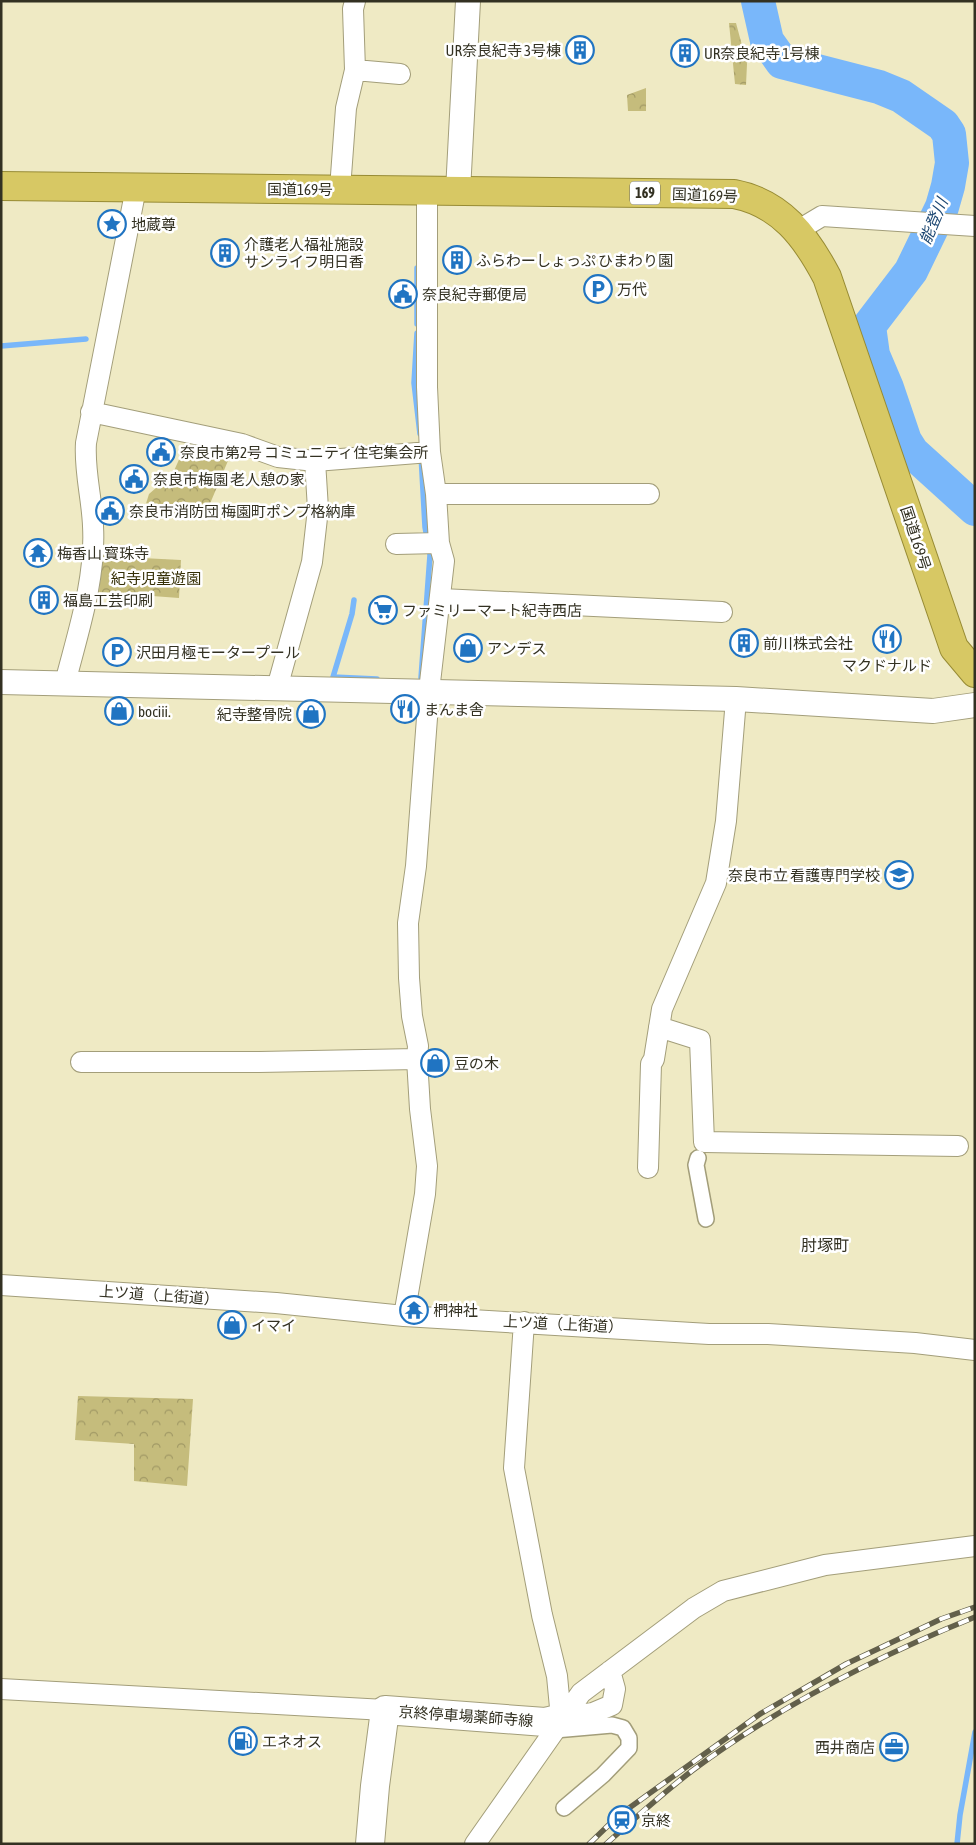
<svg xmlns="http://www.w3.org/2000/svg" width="976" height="1845" viewBox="0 0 976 1845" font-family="'Asap Condensed','Noto Sans JP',sans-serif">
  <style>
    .park { fill: url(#park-crowns) }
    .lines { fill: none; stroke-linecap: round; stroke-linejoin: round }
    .stream { stroke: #79b7fa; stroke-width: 5.5 }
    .river { stroke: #79b7fa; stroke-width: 34 }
    .pedestrian-casing { stroke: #a39e7a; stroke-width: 18 }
    .minor-casing { stroke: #a39e7a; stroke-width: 22 }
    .tertiary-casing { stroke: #a39e7a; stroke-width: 26 }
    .secondary-casing { stroke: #a39e7a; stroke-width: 30 }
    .trunk-casing { stroke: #978b34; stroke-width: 30 }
    .pedestrian { stroke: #fff; stroke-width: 15 }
    .minor { stroke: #fff; stroke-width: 20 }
    .tertiary { stroke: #fff; stroke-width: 24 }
    .secondary { stroke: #fff; stroke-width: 28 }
    .trunk { stroke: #d7c864; stroke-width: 28 }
    .rail-casing { stroke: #63604b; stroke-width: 5.5 }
    .rail { stroke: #fff; stroke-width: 4; stroke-dasharray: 11; stroke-linecap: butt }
    .labels { text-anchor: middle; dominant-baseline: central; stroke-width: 5; stroke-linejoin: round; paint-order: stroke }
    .shield { fill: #fff; stroke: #706f64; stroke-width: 1 }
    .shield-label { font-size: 14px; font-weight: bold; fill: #333122 }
    .poi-label { font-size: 15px; fill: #333122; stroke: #fff; text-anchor: start }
    .street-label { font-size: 15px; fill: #333122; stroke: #fff }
    .park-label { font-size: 15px; fill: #352f05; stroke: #fff }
    .water-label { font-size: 16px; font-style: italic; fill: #1c4772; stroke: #fff }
    .neighbourhood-label { font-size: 16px; fill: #333122; stroke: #fff }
  </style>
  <defs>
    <pattern id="park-crowns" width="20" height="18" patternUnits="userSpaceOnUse" patternTransform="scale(1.25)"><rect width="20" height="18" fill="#c5bc7c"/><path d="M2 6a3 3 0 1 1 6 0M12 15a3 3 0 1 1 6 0" fill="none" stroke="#a19965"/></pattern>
  </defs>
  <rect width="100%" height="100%" fill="#efeac4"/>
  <path class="park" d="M729,23H736L747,64L746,85L735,84Z
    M646,88V111H628L627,95Z
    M186,444L230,456L204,518L144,510L149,494L173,473Z
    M103,556L181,560L179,598L99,592Z
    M78,1396L193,1399L187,1486L134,1481V1444L75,1440Z"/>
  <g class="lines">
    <path class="stream" d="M417,268V324
      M417,333L414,383L420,434
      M1,346L86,339
      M354,600L352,614L333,677L377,679
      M421,678L430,555L425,527L421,455
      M957,1844L960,1815L975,1732"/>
    <path class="river" d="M758,1L767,41L782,62L879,87L901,96L943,125L949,134L952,163L948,186L942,207L911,271L869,326L873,355L887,388L905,441L912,452L975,509"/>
    <defs>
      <path id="pedestrian" d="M698,1158L696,1165L706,1219
        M555,1730L612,1725L623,1728L629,1738V1748L603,1775L564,1808"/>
      <path id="minor" d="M355,70L400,74
        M340,189L346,108L355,70L353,9L355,1
        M797,231L822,216L975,226
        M91,412L242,444L278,457L315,461L430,452
        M436,494H649
        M396,544L439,543
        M441,599L722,612
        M65,683C78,632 96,579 93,526C92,498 84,471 86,443L136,188
        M277,688L312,562L318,509L315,461
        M659,1027L700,1040L704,1142L958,1146
        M81,1062H259L417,1059
        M648,1168L651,1064L654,1059L662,1009L716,883L726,821L736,699
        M1,1285L276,1303L404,1316L709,1334H768L915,1343L975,1350
        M404,1316L425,1194L427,1166L420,1109L417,1059L418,1046L412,1016L409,978L408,923L416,866L429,691L444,561L439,543L436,494L430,452L427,387V190
        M524,1322L514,1468L542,1615L557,1676L561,1718L593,1713L612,1705L615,1689L610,1671
        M1,1689L385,1710
        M475,1844L581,1693L694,1608L723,1591L825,1565L975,1546"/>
      <path id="tertiary" d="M458,191L468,1
        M1,682L736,699L933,711L975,705"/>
      <path id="secondary" d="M370,1844L375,1786L385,1710L545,1722L561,1718"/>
      <path id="trunk" d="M1,186L734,194C781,203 806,237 827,277L954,648L975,673"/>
    </defs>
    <use href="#pedestrian" class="pedestrian-casing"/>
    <use href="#minor" class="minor-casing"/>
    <use href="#tertiary" class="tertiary-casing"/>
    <use href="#secondary" class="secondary-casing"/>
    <use href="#trunk" class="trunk-casing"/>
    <use href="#pedestrian" class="pedestrian"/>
    <use href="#minor" class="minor"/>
    <use href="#tertiary" class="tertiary"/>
    <use href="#secondary" class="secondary"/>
    <use href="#trunk" class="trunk"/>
    <defs>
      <path id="rail" d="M589,1844L618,1816L760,1714L846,1664L941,1619L975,1607
        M606,1844C634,1819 663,1793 693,1770C778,1707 876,1657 975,1617"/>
    </defs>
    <use href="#rail" class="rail-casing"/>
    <use href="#rail" class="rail"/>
  </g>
  <defs>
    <symbol id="building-ring" viewBox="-11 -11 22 22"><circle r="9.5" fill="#fff" stroke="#2074c2" stroke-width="1.5"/><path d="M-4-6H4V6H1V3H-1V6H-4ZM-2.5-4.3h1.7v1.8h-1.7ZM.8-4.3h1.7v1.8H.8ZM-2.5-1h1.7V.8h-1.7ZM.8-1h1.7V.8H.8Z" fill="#2074c2"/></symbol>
    <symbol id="sight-ring" viewBox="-11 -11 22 22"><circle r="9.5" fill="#fff" stroke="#2074c2" stroke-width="1.5"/><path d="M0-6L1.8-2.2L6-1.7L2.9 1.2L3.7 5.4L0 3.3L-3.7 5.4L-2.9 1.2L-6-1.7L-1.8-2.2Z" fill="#2074c2"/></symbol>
    <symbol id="parking-ring" viewBox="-11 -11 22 22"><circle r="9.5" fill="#fff" stroke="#2074c2" stroke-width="1.5"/><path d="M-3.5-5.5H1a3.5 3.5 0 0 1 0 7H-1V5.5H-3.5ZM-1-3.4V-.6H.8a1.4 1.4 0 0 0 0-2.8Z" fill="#2074c2"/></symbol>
    <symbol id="civic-ring" viewBox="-11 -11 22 22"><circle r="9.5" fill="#fff" stroke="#2074c2" stroke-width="1.5"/><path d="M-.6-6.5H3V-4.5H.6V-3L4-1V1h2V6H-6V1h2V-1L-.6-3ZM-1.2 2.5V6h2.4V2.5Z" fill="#2074c2"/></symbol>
    <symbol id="temple-ring" viewBox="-11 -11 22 22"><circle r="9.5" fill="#fff" stroke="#2074c2" stroke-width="1.5"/><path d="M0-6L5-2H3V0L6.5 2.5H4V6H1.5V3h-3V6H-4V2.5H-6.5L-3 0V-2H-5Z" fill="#2074c2"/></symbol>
    <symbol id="supermarket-ring" viewBox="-11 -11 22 22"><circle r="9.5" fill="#fff" stroke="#2074c2" stroke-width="1.5"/><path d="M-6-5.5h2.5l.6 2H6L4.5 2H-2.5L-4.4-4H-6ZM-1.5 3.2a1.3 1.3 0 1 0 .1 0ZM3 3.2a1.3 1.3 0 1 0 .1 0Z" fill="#2074c2"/></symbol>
    <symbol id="restaurant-ring" viewBox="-11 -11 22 22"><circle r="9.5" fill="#fff" stroke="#2074c2" stroke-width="1.5"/><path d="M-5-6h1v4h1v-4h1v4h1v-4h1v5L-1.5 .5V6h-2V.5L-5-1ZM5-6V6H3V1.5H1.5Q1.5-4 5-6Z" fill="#2074c2"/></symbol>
    <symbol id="shop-ring" viewBox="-11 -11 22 22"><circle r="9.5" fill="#fff" stroke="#2074c2" stroke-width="1.5"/><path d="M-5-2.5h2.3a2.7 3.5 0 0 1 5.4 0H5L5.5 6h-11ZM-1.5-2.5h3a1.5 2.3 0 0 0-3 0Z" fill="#2074c2"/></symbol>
    <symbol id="school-ring" viewBox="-11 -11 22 22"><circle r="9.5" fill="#fff" stroke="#2074c2" stroke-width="1.5"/><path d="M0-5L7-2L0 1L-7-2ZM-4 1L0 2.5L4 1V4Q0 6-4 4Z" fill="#2074c2"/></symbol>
    <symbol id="fuel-ring" viewBox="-11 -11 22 22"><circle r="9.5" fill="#fff" stroke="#2074c2" stroke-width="1.5"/><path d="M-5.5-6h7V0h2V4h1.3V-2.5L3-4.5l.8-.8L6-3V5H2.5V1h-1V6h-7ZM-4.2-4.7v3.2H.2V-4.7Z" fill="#2074c2"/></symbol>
    <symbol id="office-ring" viewBox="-11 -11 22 22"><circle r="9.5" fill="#fff" stroke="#2074c2" stroke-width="1.5"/><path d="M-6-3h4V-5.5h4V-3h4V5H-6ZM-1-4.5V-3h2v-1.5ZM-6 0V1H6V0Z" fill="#2074c2"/></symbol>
    <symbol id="station-ring" viewBox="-11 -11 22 22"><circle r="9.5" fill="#fff" stroke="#2074c2" stroke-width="1.5"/><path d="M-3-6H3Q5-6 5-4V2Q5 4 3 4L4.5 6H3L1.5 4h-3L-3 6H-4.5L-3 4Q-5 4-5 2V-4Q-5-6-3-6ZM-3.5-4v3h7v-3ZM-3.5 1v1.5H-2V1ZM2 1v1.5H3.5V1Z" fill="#2074c2"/></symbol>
  </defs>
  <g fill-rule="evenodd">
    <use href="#building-ring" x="564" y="34" width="32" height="32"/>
    <use href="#building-ring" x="669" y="37" width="32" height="32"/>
    <use href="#sight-ring" x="96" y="208" width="32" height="32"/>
    <use href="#building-ring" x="209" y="237" width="32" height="32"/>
    <use href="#building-ring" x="441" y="244" width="32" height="32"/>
    <use href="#parking-ring" x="582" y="273" width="32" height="32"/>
    <use href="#civic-ring" x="387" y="278" width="32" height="32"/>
    <use href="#civic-ring" x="145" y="436" width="32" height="32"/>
    <use href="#civic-ring" x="118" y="463" width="32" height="32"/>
    <use href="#civic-ring" x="94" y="495" width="32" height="32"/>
    <use href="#temple-ring" x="22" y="537" width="32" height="32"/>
    <use href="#building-ring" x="28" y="584" width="32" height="32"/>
    <use href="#supermarket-ring" x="367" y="594" width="32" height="32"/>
    <use href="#restaurant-ring" x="871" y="623" width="32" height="32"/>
    <use href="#building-ring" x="728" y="627" width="32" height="32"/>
    <use href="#shop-ring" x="452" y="632" width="32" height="32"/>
    <use href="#parking-ring" x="101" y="636" width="32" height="32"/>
    <use href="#restaurant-ring" x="389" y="693" width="32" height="32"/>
    <use href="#shop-ring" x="103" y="695" width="32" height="32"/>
    <use href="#shop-ring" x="295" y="698" width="32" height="32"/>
    <use href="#school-ring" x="883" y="859" width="32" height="32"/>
    <use href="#shop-ring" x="419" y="1047" width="32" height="32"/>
    <use href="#temple-ring" x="398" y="1294" width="32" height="32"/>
    <use href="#shop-ring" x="216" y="1309" width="32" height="32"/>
    <use href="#fuel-ring" x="227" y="1725" width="32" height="32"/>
    <use href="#office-ring" x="878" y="1731" width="32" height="32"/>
    <use href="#station-ring" x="606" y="1804" width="32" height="32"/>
  </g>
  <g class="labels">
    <rect class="shield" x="630" y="181.5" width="30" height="23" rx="4"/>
    <g class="shield-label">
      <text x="645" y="193">169</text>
    </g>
    <g class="poi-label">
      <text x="561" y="50" text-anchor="end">UR奈良紀寺 3号棟</text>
      <text x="704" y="53">UR奈良紀寺 1号棟</text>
      <text x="131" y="224">地蔵尊</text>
      <text x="244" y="244">介護老人福祉施設<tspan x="244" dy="17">サンライフ明日香</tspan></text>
      <text x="476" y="260">ふらわーしょっぷ ひまわり園</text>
      <text x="617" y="289">万代</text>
      <text x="422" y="294">奈良紀寺郵便局</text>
      <text x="180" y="452">奈良市第2号 コミュニティ住宅集会所</text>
      <text x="153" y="479">奈良市梅園 老人憩の家</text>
      <text x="129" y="511">奈良市消防団 梅園町ポンプ格納庫</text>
      <text x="57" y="553">梅香山 寳珠寺</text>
      <text x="63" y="600">福島工芸印刷</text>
      <text x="402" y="610">ファミリーマート紀寺西店</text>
      <text x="763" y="643">前川株式会社</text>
      <text x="487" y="648">アンデス</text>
      <text x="136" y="652">沢田月極モータープール</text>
      <text x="887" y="665" text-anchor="middle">マクドナルド</text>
      <text x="424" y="709">まんま舎</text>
      <text x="138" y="711">bociii.</text>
      <text x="292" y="714" text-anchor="end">紀寺整骨院</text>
      <text x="880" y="875" text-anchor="end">奈良市立 看護専門学校</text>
      <text x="454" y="1063">豆の木</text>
      <text x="433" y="1310">椚神社</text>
      <text x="251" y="1325">イマイ</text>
      <text x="262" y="1741">エネオス</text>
      <text x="875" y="1747" text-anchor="end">西井商店</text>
      <text x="641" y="1820">京終</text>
    </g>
    <g class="street-label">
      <text x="300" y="189">国道169号</text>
      <text transform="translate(705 195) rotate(2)">国道169号</text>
      <text transform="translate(916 538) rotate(72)">国道169号</text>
      <text transform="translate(159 1295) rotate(4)">上ツ道（上街道）</text>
      <text transform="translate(563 1324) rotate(3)">上ツ道（上街道）</text>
      <text transform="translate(466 1716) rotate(4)">京終停車場薬師寺線</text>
    </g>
    <g class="park-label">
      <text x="156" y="578">紀寺児童遊園</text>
    </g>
    <g class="water-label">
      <text transform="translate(933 221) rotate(-67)">能登川</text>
    </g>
    <g class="neighbourhood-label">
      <text x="825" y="1245">肘塚町</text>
    </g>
  </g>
  <rect width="976" height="1845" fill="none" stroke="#333122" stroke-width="5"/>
</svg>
